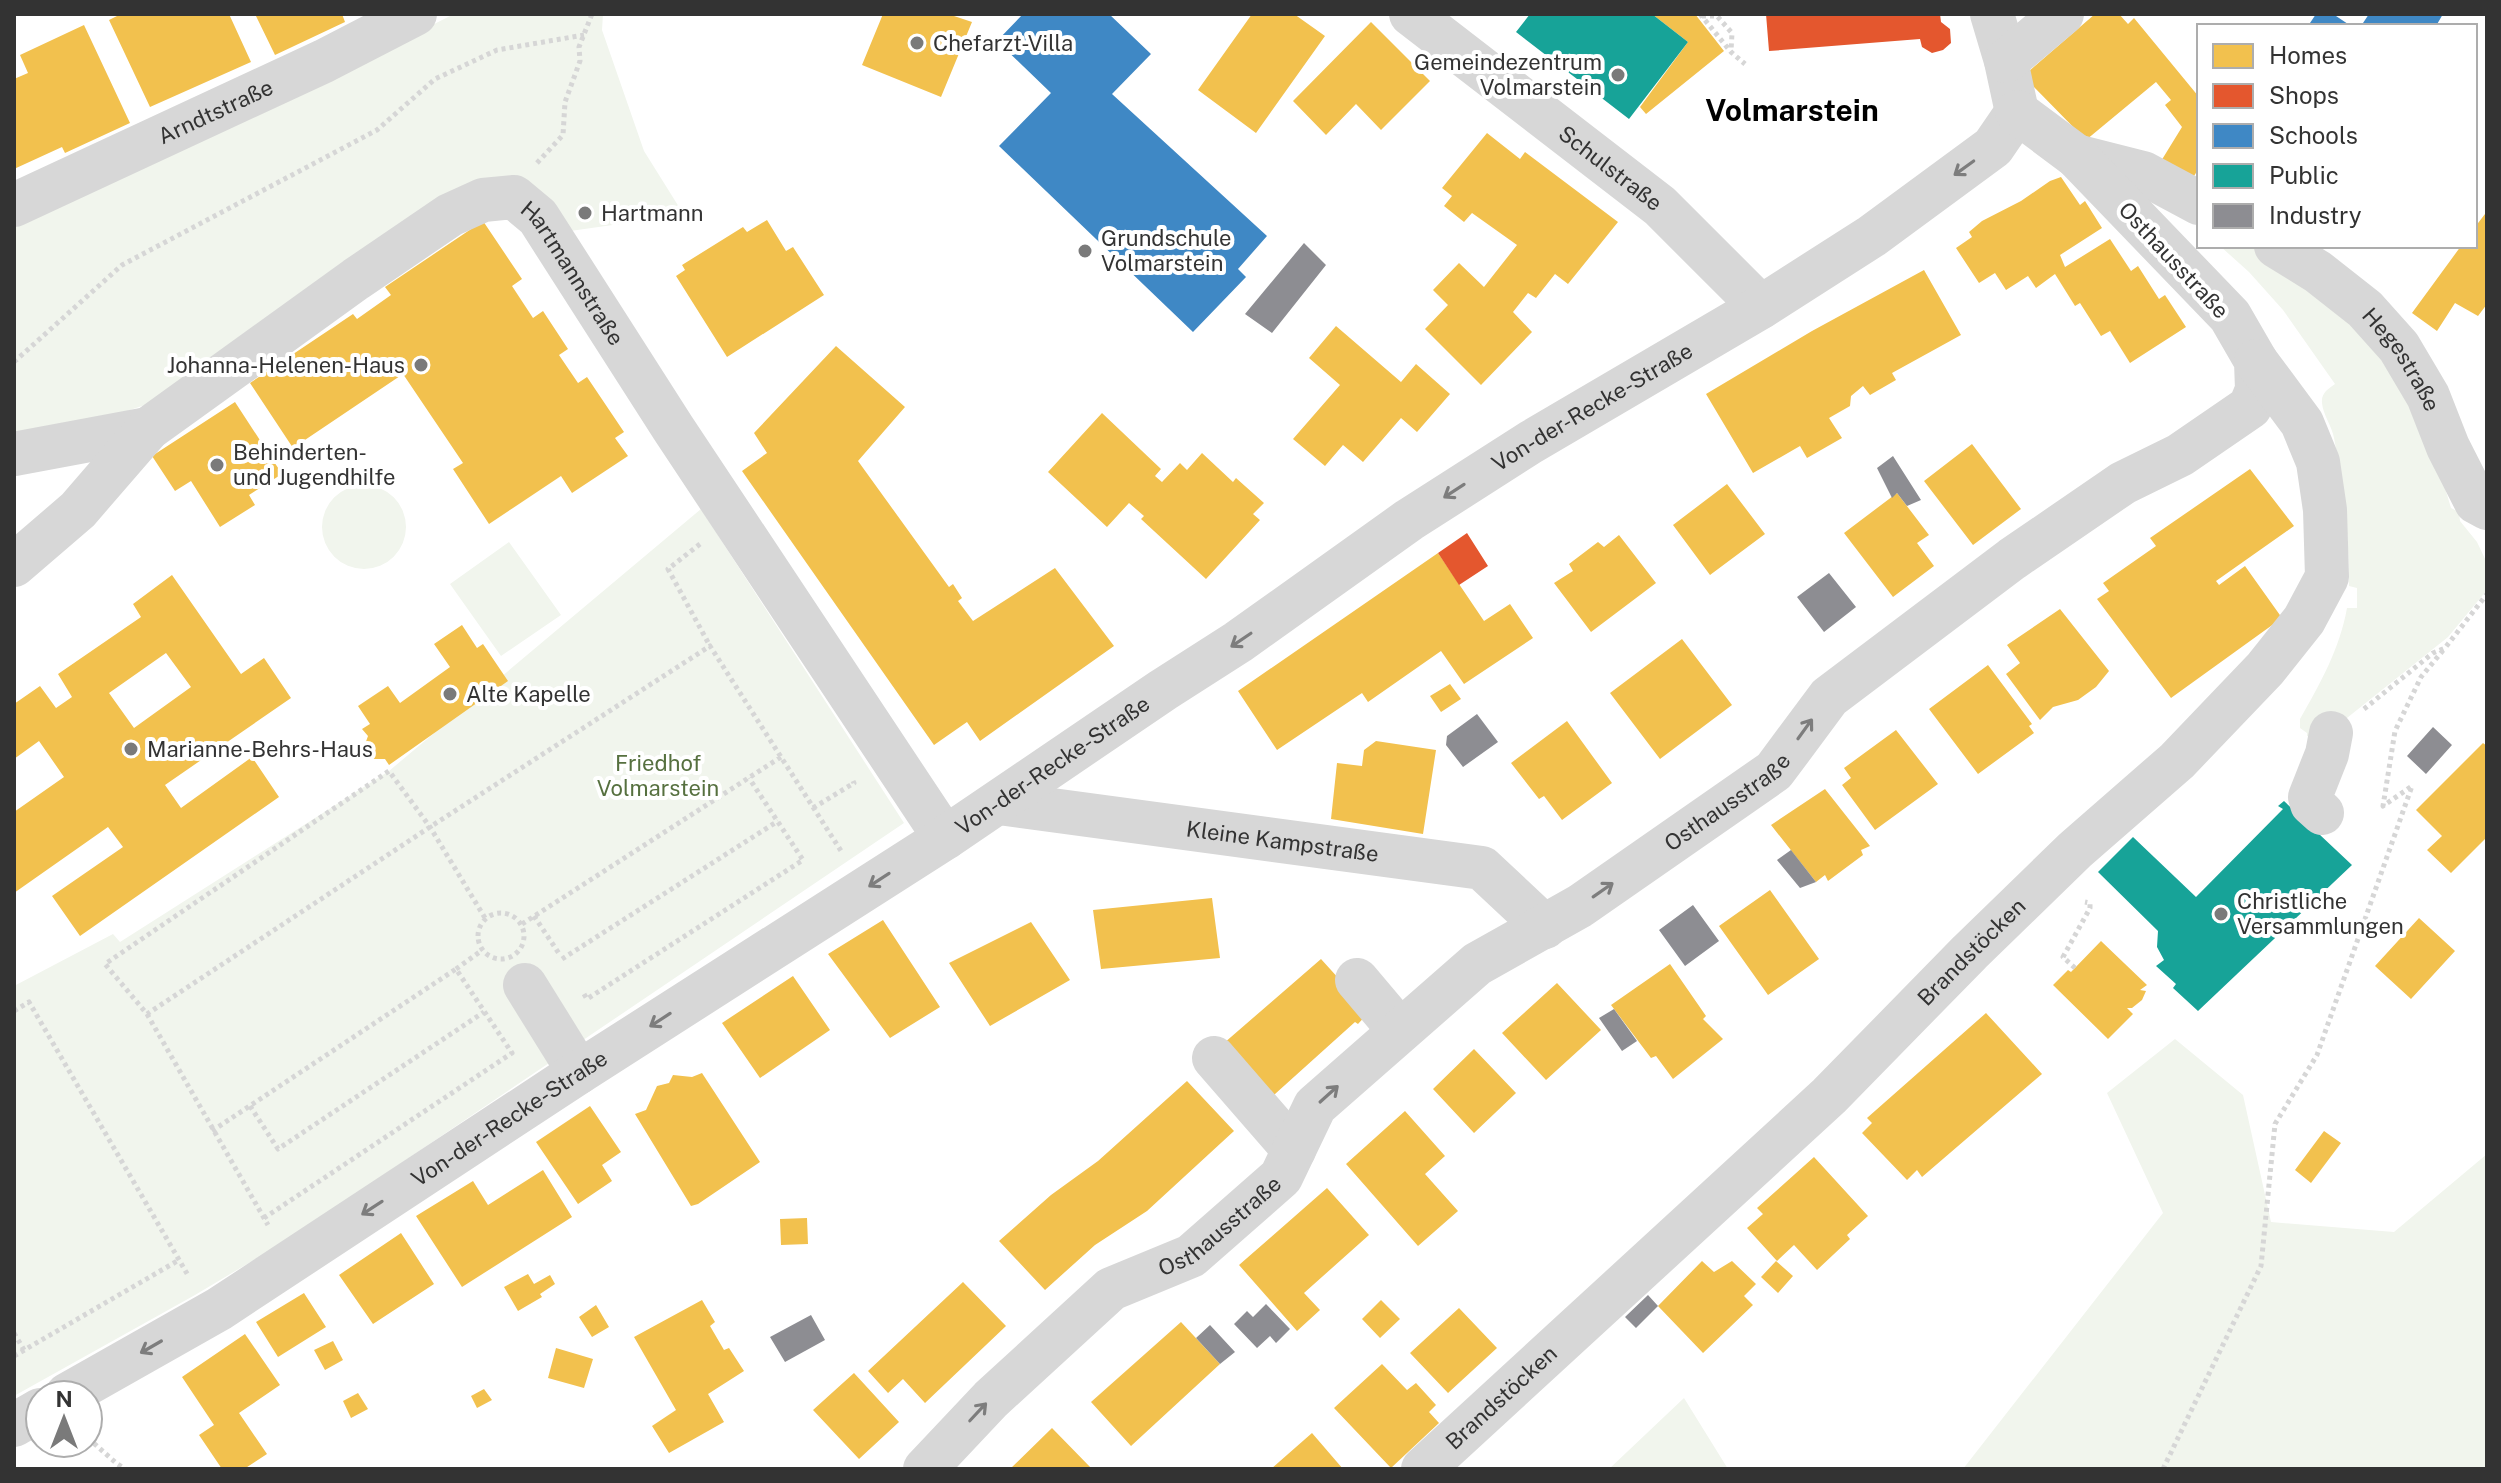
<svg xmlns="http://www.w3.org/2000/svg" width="2501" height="1483" viewBox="0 0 2501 1483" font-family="'Public Sans',sans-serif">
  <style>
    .green { fill: #f1f5ed }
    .homes { fill: #f2c14e; fill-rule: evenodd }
    .shops { fill: #e4572e }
    .schools { fill: #3f88c5 }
    .public { fill: #17a398 }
    .industry { fill: #8d8d92 }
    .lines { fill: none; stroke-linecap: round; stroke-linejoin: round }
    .path { stroke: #d6d6d6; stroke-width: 5; stroke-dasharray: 4 4; stroke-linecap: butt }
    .minor { stroke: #d7d7d7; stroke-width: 44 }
    .oneway { stroke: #7d7d7d }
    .poi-dot { fill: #7a7a7a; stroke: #fff; stroke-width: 3 }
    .labels { text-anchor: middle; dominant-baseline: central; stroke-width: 8; stroke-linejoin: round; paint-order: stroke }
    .poi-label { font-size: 22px; fill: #333; stroke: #fff; text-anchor: start }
    .street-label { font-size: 22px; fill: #333; stroke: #fff }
    .park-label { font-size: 22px; fill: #56703f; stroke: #fff }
    .district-label { font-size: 30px; font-weight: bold; fill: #000; stroke: #fff }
  </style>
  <rect width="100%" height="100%" fill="#fff"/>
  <path class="green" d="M454,14H603L602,30L644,151L684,215L563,232L512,176L163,399L94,422L14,437V226L347,68Z
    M2220,246H2251L2270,258L2387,349L2434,451L2451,508L2459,512L2460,521L2477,542L2486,561L2487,590L2448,637L2332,730L2314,738L2307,736V733L2300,728V719C2320,684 2340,648 2347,608H2357V588L2349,586C2349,535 2344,488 2334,438C2332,426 2323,415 2322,403C2321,393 2328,389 2335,384L2283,310L2249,272Z
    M322 527a42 42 0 1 1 84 0a42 42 0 1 1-84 0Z
    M701,509L904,823L289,1239L195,1295L14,1396V986L113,934L120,942L389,771Z
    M509,542L561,615L501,656L450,584Z
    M2175,1039L2243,1095L2271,1222L2394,1232L2487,1154V1469H1963L2163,1213L2107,1093Z
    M1684,1398L1728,1469H1609Z"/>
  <path class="homes" d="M121,14H229L251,62L150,107L109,20Z
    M255,14H342L345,22L275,55Z
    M883,14H948L972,22L941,97L862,65Z
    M1252,14H1294L1325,36L1256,133L1198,90Z
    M1652,14H1695L1724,51L1646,114L1640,107L1688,42Z
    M2095,14H2119L2128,24L2134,18L2199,97V168L2191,181L2158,166L2182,127L2165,105L2171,100L2156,82L2086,140L2028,81V72Z
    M1371,22L1430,81L1381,130L1356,104L1326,135L1293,101Z
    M84,25L130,123L65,153L62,147L14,169V79L28,73L20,55Z
    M1487,133L1520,159L1525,152L1618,222L1568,284L1555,274L1536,298L1528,293L1513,312L1532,332L1481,385L1425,329L1448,305L1433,290L1459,263L1484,287L1517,245L1472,213L1464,222L1444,206L1452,196L1442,188Z
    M2061,177L2080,205L2085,201L2102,228L2060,255L2065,267L2110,239L2131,271L2138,266L2159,299L2165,295L2186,327L2130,363L2110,331L2101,336L2080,303L2075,306L2055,274L2036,288L2028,276L2006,290L1995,273L1979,283L1956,248L1972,237L1969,232L1982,221L2021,201L2050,181Z
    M2485,214L2487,215V304L2478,316L2455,303L2437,331L2412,313L2461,246H2475V227Z
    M767,220L786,251L793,247L824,295L727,357L676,276L685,270L682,265L743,227L747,232Z
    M483,221L522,279L512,286L533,318L543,311L568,349L559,355L578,383L587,377L624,432L615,438L628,456L572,493L561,476L489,524L453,469L463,463L403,374L293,448L250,383L353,314L357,319L391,295L385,287Z
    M1924,270L1961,335L1892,373L1896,380L1870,395L1863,386L1851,396L1850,406L1829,418L1842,438L1807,458L1800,446L1753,473L1706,394L1812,331Z
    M1336,326L1401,382L1416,364L1450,394L1417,432L1401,418L1363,462L1343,445L1325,466L1293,439L1340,385L1309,358Z
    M836,346L905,407L858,461L949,587L953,584L962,598L958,601L973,621L1055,568L1114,646L980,741L967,722L934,745L742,471L767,453L754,433Z
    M235,402L282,474L249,495L255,505L220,527L191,481L175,491L152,456Z
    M1102,413L1161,469L1155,476L1162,482L1180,463L1187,470L1202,453L1233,482L1236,478L1264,503L1253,514L1260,520L1206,579L1141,519L1144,516L1129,503L1107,527L1048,472Z
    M1972,444L2021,509L1973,545L1924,481Z
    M2250,469L2294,526L2216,581L2219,585L2245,566L2282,618L2171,698L2097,599L2109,591L2103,583L2156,546L2150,538Z
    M1727,484L1765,534L1710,575L1673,525Z
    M1897,493L1929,535L1917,543L1934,566L1893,597L1844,533Z
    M1619,535L1656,583L1591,632L1554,583L1573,571L1569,564L1598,542L1604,547Z
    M1438,553L1484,621L1510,604L1533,638L1464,684L1441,651L1368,702L1362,693L1277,750L1238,691Z
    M172,575L241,674L264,658L291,698L165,785L181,808L252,757L279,797L80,936L52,896L123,847L108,827L14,893V812L64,777L39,741L14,759V704L40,686L56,708L72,697L58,674L141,617L133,604ZM166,653L191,687L134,728L109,693Z
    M2060,609L2109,671L2096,687L2078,700L2053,707L2040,720L2006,674L2020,663L2007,645Z
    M462,625L477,648L483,644L508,681L389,765L385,759H373L364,747L368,736L362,729L370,724L358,706L388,686L400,703L450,667L434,644Z
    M1682,639L1732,705L1660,759L1610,693Z
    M1988,665L2032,724L2029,726L2034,733L1978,774L1929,709Z
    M1450,684L1461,699L1441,712L1430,696Z
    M1567,721L1612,783L1562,820L1544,796L1539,799L1511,763Z
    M1896,730L1938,784L1875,830L1842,785L1851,778L1844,768Z
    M1376,741L1436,750L1423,834L1331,819L1337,763L1362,766L1364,750Z
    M2483,743L2487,746V837L2451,873L2427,850L2442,836L2416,810Z
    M1825,789L1870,846L1861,850L1863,855L1828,881L1825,875L1816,882L1771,825Z
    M1770,890L1819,959L1768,995L1719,926Z
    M1212,898L1220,958L1101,969L1093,910Z
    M2419,918L2455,951L2411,999L2375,966Z
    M883,920L940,1007L890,1038L828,954Z
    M1031,922L1070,980L990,1026L949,963Z
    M2101,941L2147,985L2140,990L2146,991L2142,1000L2132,1008H2127L2133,1014L2108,1039L2053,985L2068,970L2071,972Z
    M1321,959L1369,1012L1358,1024L1355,1022L1264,1104L1216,1050Z
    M1670,964L1706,1016L1703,1019L1723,1039L1673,1079L1656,1056L1651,1058L1611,1005Z
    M793,976L830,1030L760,1078L722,1023Z
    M1557,983L1601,1030L1546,1080L1502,1033Z
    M1986,1013L2042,1074L1922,1177L1917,1170L1907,1180L1862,1133L1872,1123L1867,1118Z
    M1474,1049L1516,1093L1474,1133L1433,1089Z
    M702,1073L760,1162L698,1204L691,1206L635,1114L646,1110L657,1086L669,1083L673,1075L692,1077Z
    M1187,1081L1234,1131L1147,1211L1095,1245L1045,1290L999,1241L1051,1195L1098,1161Z
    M590,1106L621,1152L602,1165L612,1181L578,1204L536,1142Z
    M1405,1111L1445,1156L1425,1174L1458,1211L1418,1246L1346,1164Z
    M2324,1131L2341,1143L2311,1183L2295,1170Z
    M1814,1157L1868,1216L1847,1235L1850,1239L1817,1270L1794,1245L1777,1261L1747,1228L1763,1214L1757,1208Z
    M543,1170L572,1217L462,1287L416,1216L473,1181L488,1205Z
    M1327,1188L1369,1235L1304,1293L1320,1310L1297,1331L1239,1265Z
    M807,1218L808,1244L781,1245L780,1219Z
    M401,1233L434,1284L373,1324L339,1275Z
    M1702,1261L1714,1272L1732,1261L1756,1284L1744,1296L1753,1305L1703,1353L1658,1306Z
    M1776,1261L1793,1276L1778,1293L1761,1277Z
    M528,1274L534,1284L550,1275L555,1284L540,1294L542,1297L518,1311L504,1287Z
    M963,1282L1006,1326L925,1403L903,1379L888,1393L868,1371Z
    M304,1293L326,1327L278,1357L256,1322Z
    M702,1300L715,1322L710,1326L724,1350L729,1348L744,1371L708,1394L724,1422L669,1453L652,1426L676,1410L634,1337Z
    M1381,1300L1400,1319L1380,1338L1362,1319Z
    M596,1305L609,1327L592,1337L579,1317Z
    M1459,1308L1497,1348L1448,1393L1410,1353Z
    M1181,1322L1220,1364L1131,1446L1091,1402Z
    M245,1334L280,1385L239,1413L267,1454L244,1469H222L199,1435L214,1425L182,1377Z
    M333,1341L343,1360L325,1370L314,1350Z
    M556,1348L593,1359L584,1388L548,1378Z
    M1382,1364L1407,1390L1416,1383L1436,1405L1429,1412L1439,1423L1391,1468L1334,1408Z
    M854,1373L899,1422L859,1459L813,1410Z
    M484,1389L492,1400L477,1408L471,1396Z
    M358,1393L368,1409L351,1418L343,1401Z
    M1052,1428L1092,1469H1010Z
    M1312,1433L1343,1469H1271Z"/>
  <path class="shops" d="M1766,14H1940L1941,22L1950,29L1951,43L1943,50L1932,53L1922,47L1920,39L1769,51Z
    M1467,533L1488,566L1459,585L1438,553Z"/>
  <path class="schools" d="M1023,14H1109L1151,54L1112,94L1267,236L1238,269L1246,277L1193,332L999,146L1051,93L997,41Z
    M2316,14H2333L2351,26H2308Z
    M2369,14H2443L2436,26H2361Z"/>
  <path class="public" d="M1530,14H1652L1688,42L1629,119L1516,32Z
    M2284,801L2352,865L2198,1011L2173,988L2176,984L2156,966L2164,960L2157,947L2158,931L2098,872L2133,837L2196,897L2283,809L2278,806Z"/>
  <path class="industry" d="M1304,243L1326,265L1272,333L1245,314Z
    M1893,456L1921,500L1907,506L1897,493L1892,498L1877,468Z
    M1829,573L1856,607L1824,632L1797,597Z
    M1477,714L1498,742L1463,767L1446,745L1447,736Z
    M2433,727L2452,745L2426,774L2407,756Z
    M1791,850L1816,882L1800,888L1777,860Z
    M1693,905L1719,941L1685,966L1659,930Z
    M1614,1009L1637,1041L1622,1051L1599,1018Z
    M1648,1295L1658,1306L1636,1328L1625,1317Z
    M1266,1304L1290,1329L1276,1343L1270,1336L1257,1348L1234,1324L1247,1311L1253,1317Z
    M811,1315L825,1340L785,1362L770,1337Z
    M1210,1325L1235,1352L1220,1364L1196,1338Z"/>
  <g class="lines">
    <path class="path" d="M1700,14L1731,52L1745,64
      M1702,16H1717L1732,33L1731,51
      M537,163L563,135L565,102L580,61L579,47L592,14
      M14,362L122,265L377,130L435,79L497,50L584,35
      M700,544L668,569L710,646
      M2364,709L2433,653L2445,648L2487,594
      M813,808L854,783L853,781
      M478 936a23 23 0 1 1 46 0a23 23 0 1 1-46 0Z
      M534,916L560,955
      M485,918L430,827L389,771L105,964L147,1014L430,827L710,646L843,854
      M522,924L781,757
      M562,959L778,821
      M2075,968L2063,957L2090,908V903L2085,902
      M456,969L481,951
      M584,994L587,999L803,860L749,778
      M14,1011L29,1002L189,1277
      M147,1014L268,1225
      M250,1106L278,1149L484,1012
      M212,1131L456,969L512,1053L264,1218
      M14,1333L24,1350
      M14,1356L179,1260
      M88,1438L116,1463L125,1469
      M2163,1469L2261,1266L2275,1124L2317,1055L2412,786L2383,806L2395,731L2421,677L2445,648"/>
    <g class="minor">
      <path id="s1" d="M1411,14L1660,206L1761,307"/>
      <path d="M1992,14L2006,61L2017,112"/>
      <path d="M2006,61L2062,14"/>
      <path d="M2076,156L2143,173L2199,203"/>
      <path id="s2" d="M14,205L324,61L415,14"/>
      <path id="s3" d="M2276,246L2318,272L2365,309L2399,347L2428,396L2448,447L2476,502L2487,508"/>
      <path d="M14,454L148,429"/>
      <path id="s4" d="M14,565L78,510L148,429L356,279L450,215L483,200L514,197L538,217L673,428L945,838"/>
      <path id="s5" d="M999,803L1482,868L1545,927"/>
      <path d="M2322,813L2312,804L2310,797L2327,754L2331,733"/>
      <path d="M1357,980L1400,1031"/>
      <path d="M525,985L579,1072"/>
      <path d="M1214,1058L1294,1150"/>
      <path id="s6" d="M67,1395L219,1309L579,1072L945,838L1163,690L1238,642L1409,520L1531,442L1761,307L1872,236L1993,147L2017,112"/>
      <path d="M14,1425L40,1410"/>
      <path id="s7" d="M925,1469L991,1399L1111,1289L1191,1256L1281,1177L1315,1106L1477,964L1580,906L1774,771L1829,697L2012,559L2123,483L2180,455L2250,407L2257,390L2256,361L2230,316L2076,156L2017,112"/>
      <path id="s8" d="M1423,1469L1829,1096L1970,952L2075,850L2177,761L2265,669L2304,620L2327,577L2325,510L2318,462L2302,423L2256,361"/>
    </g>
  </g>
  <defs><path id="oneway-shaft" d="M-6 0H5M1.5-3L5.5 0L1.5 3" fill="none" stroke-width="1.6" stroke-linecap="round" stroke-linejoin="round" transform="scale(2)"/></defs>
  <g class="oneway">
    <use href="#oneway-shaft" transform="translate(1964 168) rotate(144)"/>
    <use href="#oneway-shaft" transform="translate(1454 491) rotate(147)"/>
    <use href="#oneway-shaft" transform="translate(1241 640) rotate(146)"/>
    <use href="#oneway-shaft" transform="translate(1805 729) rotate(-54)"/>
    <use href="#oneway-shaft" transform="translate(879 880) rotate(147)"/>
    <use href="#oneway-shaft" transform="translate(1603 890) rotate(-35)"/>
    <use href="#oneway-shaft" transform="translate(660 1020) rotate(147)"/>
    <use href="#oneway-shaft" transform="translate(1329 1094) rotate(-42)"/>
    <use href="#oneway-shaft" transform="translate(372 1208) rotate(147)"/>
    <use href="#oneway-shaft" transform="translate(151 1347) rotate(150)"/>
    <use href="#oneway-shaft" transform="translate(978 1412) rotate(-47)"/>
  </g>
  <g class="poi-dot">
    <circle cx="917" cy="43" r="8"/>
    <circle cx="1618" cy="75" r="8"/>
    <circle cx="585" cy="213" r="8"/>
    <circle cx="1085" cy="251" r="8"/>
    <circle cx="421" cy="365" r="8"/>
    <circle cx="217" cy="465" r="8"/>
    <circle cx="450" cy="694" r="8"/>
    <circle cx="131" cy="749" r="8"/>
    <circle cx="2221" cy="914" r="8"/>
  </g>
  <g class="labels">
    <g class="poi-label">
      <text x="933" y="43">Chefarzt-Villa</text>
      <text x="1602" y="62" text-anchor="end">Gemeindezentrum<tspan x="1602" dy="25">Volmarstein</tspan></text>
      <text x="601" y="213">Hartmann</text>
      <text x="1101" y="238">Grundschule<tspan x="1101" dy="25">Volmarstein</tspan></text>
      <text x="405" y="365" text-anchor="end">Johanna-Helenen-Haus</text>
      <text x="233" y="452">Behinderten-<tspan x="233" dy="25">und Jugendhilfe</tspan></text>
      <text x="466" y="694">Alte Kapelle</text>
      <text x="147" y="749">Marianne-Behrs-Haus</text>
      <text x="2237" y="901">Christliche<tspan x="2237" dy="25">Versammlungen</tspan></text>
    </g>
    <g class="street-label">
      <text stroke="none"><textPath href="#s2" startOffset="222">Arndtstraße</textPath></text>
      <text stroke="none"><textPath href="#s1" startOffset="252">Schulstraße</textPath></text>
      <text transform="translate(2174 260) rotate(47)">Osthausstraße</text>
      <text stroke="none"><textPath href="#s4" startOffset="726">Hartmannstraße</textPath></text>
      <text stroke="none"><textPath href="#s3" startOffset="172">Hegestraße</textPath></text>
      <text stroke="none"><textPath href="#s6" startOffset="1818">Von-der-Recke-Straße</textPath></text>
      <text stroke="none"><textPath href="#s6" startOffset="1170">Von-der-Recke-Straße</textPath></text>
      <text stroke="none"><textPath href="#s7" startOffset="1058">Osthausstraße</textPath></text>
      <text stroke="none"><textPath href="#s5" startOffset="286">Kleine Kampstraße</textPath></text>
      <text stroke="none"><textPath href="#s8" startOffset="754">Brandstöcken</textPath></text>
      <text stroke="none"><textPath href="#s6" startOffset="522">Von-der-Recke-Straße</textPath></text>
      <text stroke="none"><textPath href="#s7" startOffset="386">Osthausstraße</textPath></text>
      <text stroke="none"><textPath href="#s8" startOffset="106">Brandstöcken</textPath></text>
    </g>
    <g class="park-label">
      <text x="658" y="763">Friedhof<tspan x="658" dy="25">Volmarstein</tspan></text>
    </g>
    <g class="district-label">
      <text x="1792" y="110">Volmarstein</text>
    </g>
  </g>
  <rect width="2501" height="1483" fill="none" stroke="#333333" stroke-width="32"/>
  <rect x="2197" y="24" width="280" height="224" fill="#ffffff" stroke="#adadad" stroke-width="2"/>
  <rect x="2213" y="44" width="40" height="24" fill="#f2c14e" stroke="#adadad" stroke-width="2"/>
  <text x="2269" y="64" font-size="24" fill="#333333">Homes</text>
  <rect x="2213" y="84" width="40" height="24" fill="#e4572e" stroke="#adadad" stroke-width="2"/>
  <text x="2269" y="104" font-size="24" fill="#333333">Shops</text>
  <rect x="2213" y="124" width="40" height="24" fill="#3f88c5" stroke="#adadad" stroke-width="2"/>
  <text x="2269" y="144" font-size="24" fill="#333333">Schools</text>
  <rect x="2213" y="164" width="40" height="24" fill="#17a398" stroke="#adadad" stroke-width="2"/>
  <text x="2269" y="184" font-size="24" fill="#333333">Public</text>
  <rect x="2213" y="204" width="40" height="24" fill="#8d8d92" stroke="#adadad" stroke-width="2"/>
  <text x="2269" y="224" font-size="24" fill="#333333">Industry</text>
  <g transform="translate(64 1419)"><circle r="38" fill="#ffffff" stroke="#adadad" stroke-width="2"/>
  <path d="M0-6L14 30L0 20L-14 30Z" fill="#7a7a7a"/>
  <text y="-12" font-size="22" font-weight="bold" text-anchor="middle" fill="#333333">N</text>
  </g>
</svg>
